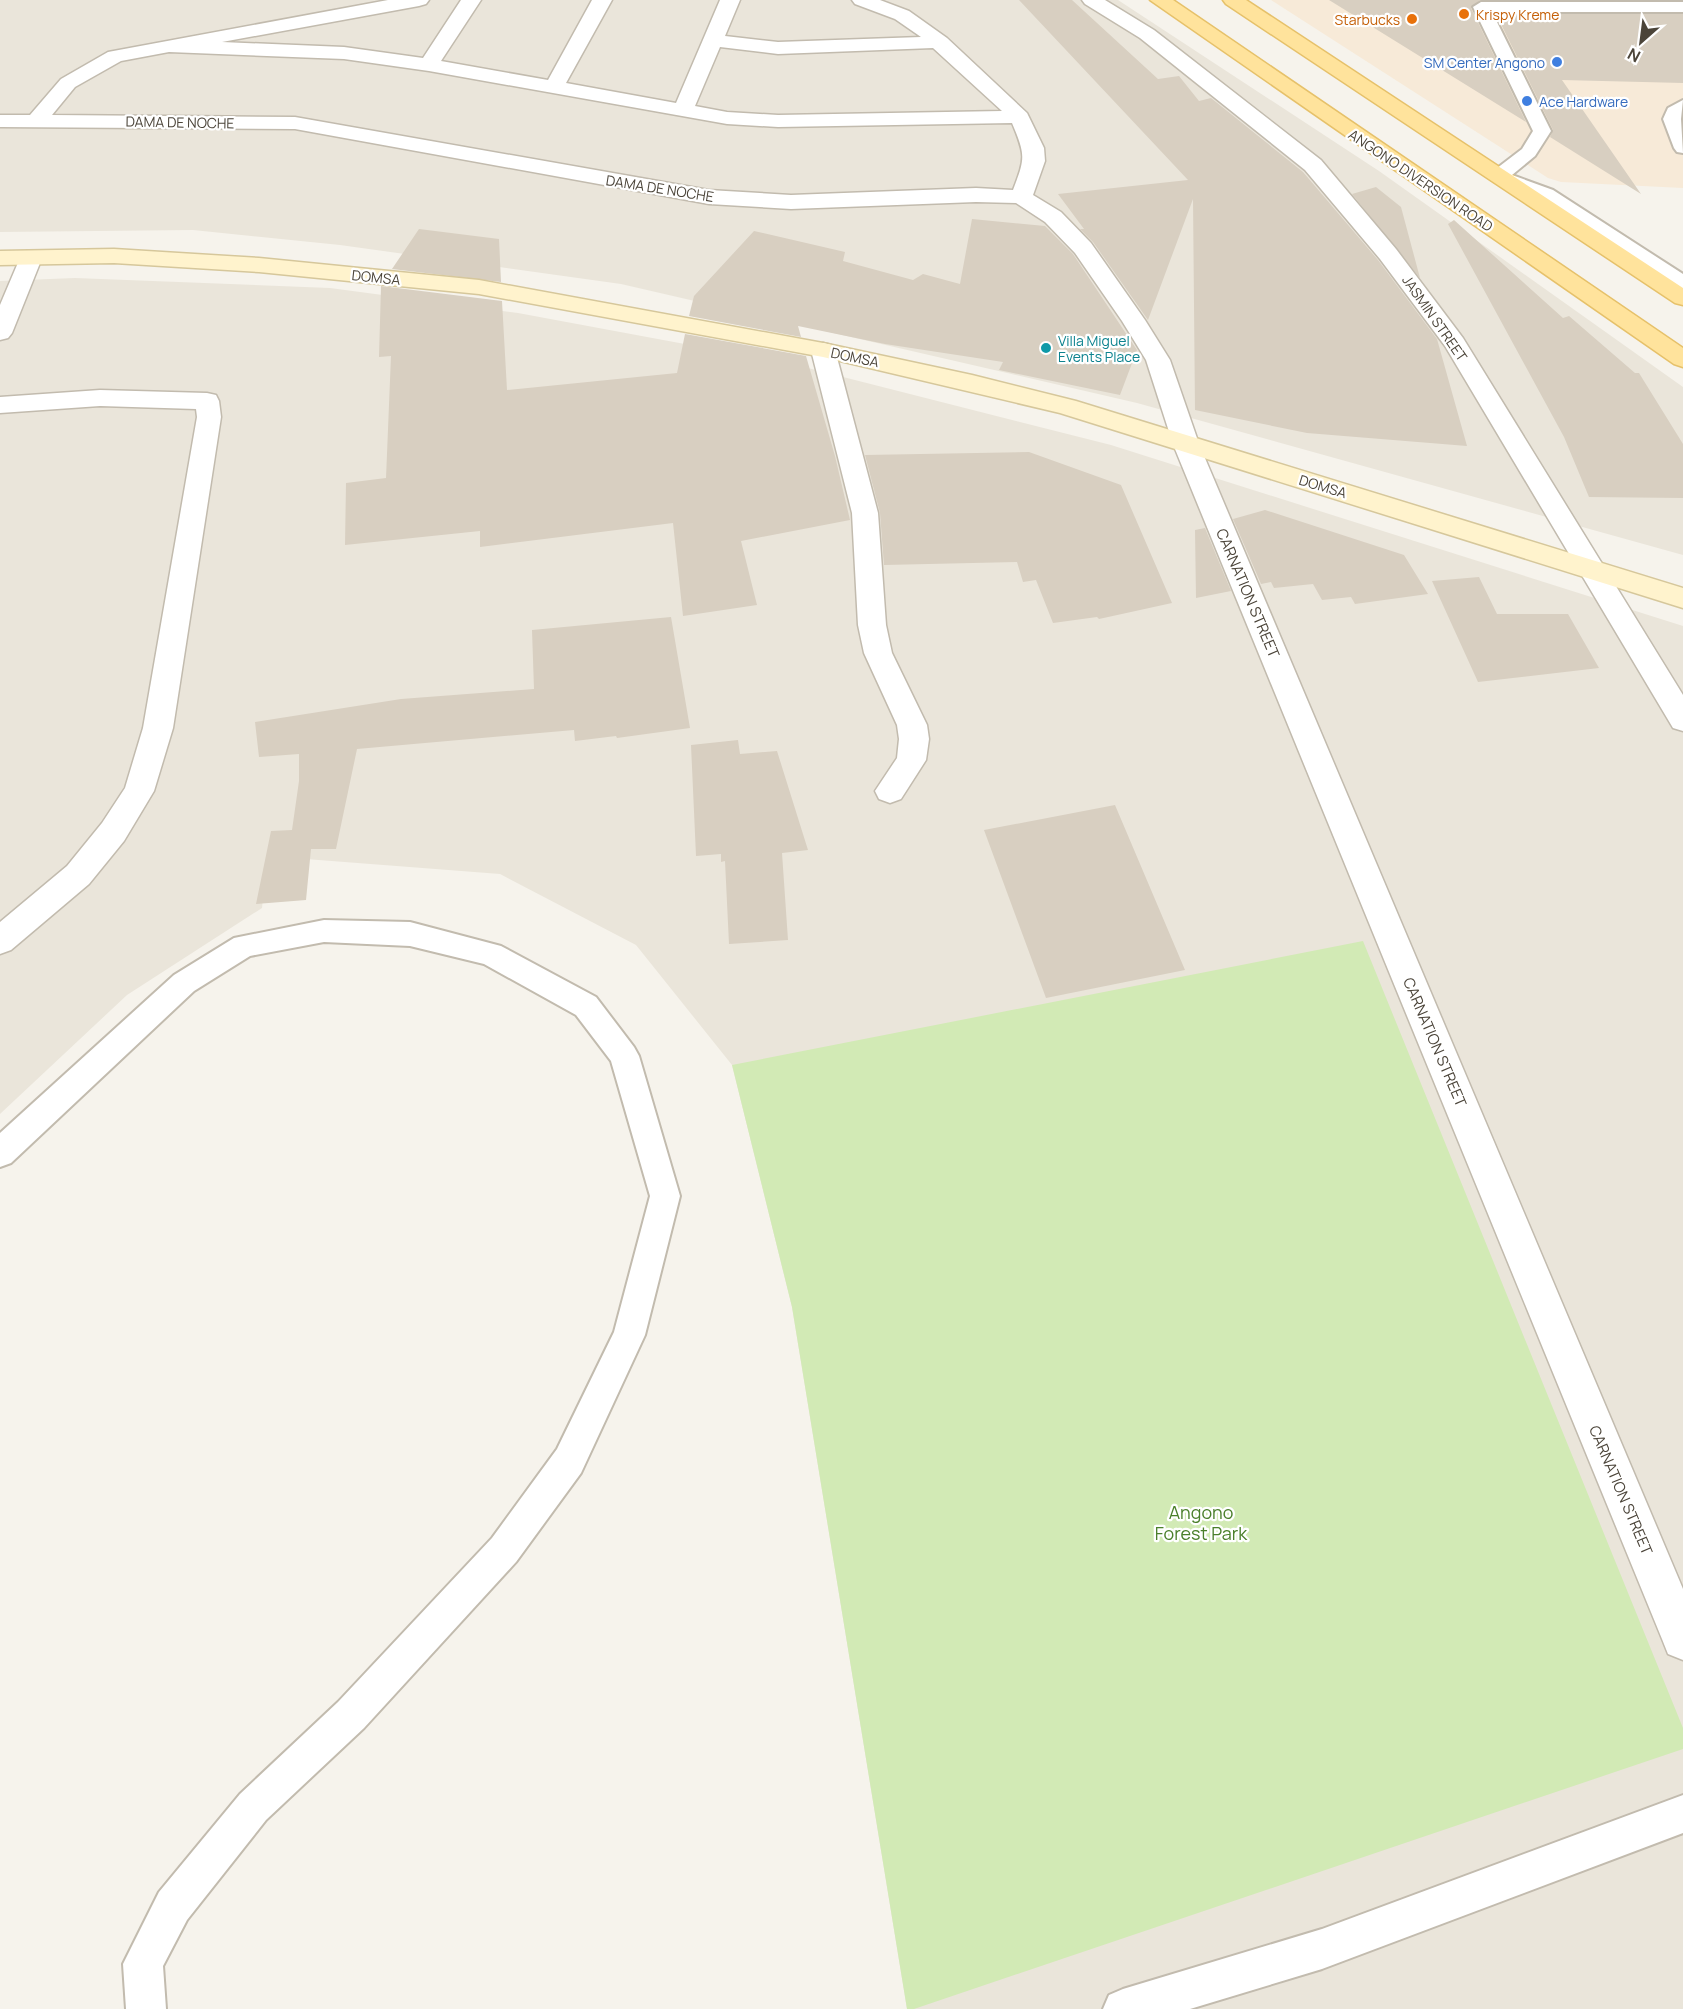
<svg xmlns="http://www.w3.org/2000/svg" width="1683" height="2009" viewBox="0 0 1683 2009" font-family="Manrope,sans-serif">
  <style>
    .residential { fill: #eae5da }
    .commercial { fill: #f7ead8 }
    .green { fill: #d2eab5 }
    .building { fill: #d8cfc1 }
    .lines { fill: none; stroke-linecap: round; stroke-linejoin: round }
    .lane-casing { stroke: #c2bbae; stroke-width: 4 }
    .street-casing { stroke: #c2bbae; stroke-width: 3 }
    .secondary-casing { stroke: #d6c79b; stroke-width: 3 }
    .primary-casing { stroke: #e6c16a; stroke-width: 3 }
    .lane { fill: #fff; fill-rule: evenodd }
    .street { fill: #fff; fill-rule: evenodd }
    .secondary { fill: #fff3cd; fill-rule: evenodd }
    .primary { fill: #ffe39c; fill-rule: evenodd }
    .food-dot { fill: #e8710a; stroke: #fff; stroke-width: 2 }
    .shop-dot { fill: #3f7fe0; stroke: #fff; stroke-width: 2 }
    .culture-dot { fill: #0f9aa8; stroke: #fff; stroke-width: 2 }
    .labels { text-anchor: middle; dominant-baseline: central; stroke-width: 4.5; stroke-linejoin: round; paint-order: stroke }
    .far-food-label { font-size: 14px; fill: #c56008; stroke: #fff; text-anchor: start }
    .far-shop-label { font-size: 14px; fill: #366cbe; stroke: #fff; text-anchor: end }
    .far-street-label { font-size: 14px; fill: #4b4439; stroke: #fff }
    .far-culture-label { font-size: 14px; fill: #0d838f; stroke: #fff; text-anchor: start }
    .street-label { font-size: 15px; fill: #4b4439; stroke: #fff }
    .near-park-label { font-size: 18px; fill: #4a7f2a; stroke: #fff }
  </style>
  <rect width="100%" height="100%" fill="#f6f3ec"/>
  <path class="residential" d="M0,0H1118L1379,171L1683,387V555L1137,403L621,284L340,245L193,230L0,232Z
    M75,278L330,288L518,313L792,364L1111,445L1683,626V2009H907L792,1307L732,1065L636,945L500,874L267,856L262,908L127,995L0,1114V281Z"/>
  <path class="commercial" d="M1271,0H1683V188L1561,182L1548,178Z"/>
  <path class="green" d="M1363,941L1683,1728V1749L914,2009H907L792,1307L732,1065Z"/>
  <path class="building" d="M1019,0H1072L1158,79L1179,76L1199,101L1211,98L1303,172L1378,260L1437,339L1467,446L1307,433L1195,410L1193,199L1148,320L1093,242L1080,229H1084L1058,194L1188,180Z
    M1329,0H1480L1471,8L1526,122Z
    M1496,14H1683V83L1562,80L1641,194L1550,137L1553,130Z
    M1376,187L1401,207L1420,278L1352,194Z
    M972,219L1045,226L1073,254L1137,350L1120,395L999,370L1003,362L885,344L798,326L801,337L689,316L694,296L754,231L845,252L843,261L913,280L923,274L960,284Z
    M1454,220L1563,318L1569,316L1635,373H1639L1683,444V498L1589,497L1564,437L1448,224Z
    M419,229L499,239L501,282L392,269Z
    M381,286L502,301L507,390L677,373L685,334L806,356L835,456L850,520L741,541L757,605L683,616L673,523L480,547V531L345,545L346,483L386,478L391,356L379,357Z
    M1029,452L1121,485L1172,603L1099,619L1097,617L1053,623L1036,580L1023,582L1017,562L884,565L880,513L865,455Z
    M1265,510L1404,555L1428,594L1355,604L1351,597L1322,600L1313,584L1274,588L1271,582L1261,584L1233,519Z
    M1205,528L1231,591L1196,598L1195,530Z
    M1479,577L1497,614H1568L1599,668L1478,682L1432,581Z
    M671,617L690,728L617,738L616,736L575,741L574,730L357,749L336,849H311L306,900L256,904L271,831L292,830L299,781V754L259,757L255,722L401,699L534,689L532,630Z
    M738,740L740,754L777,751L808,850L782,853L788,940L729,944L725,861L721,862V854L696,856L691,745Z
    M1115,805L1185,970L1046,998L984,830Z"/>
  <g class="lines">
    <defs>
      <path id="lane" d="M1481,2H1683V12H1492L1551,131L1535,156L1512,175L1553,190L1683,274V289L1676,287L1539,198L1492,180L1490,176L1492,172L1522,149L1533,131L1473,7Z
        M1683,100L1681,119L1683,153L1677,152L1674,148L1663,119L1668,108Z
        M324,920L410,922L501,946L596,997L634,1047L639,1056L680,1196L645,1335L581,1473L516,1562L364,1728L266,1820L187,1920L163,1966L166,2009H126L123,1964L159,1892L240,1794L338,1702L492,1538L557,1449L614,1332L650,1196L611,1061L576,1015L484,964L410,946L324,942L250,956L194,991L11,1163L0,1167V1133L174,975L234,938Z
        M1683,1795V1833L1322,1969L1190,2009H1103L1109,1995L1123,1989L1322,1929Z"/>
      <path id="street" d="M388,0H429L426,4L419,6L222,42L344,47L423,58L461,0H481L441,61L548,80L592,0H612L566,83L676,103L720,0H740L725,36L778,42L921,37L895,19L855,4L852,0H880L909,11L947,38L1027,113L1044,148L1045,161L1033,195L1061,212L1091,243L1145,320L1170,360L1199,444L1683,1589V1660L1668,1654L1662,1639L1173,444L1146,360L1122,321L1075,253L1045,222L1016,203L976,202L791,209L709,204L295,129L0,127V115H30L61,79L108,52ZM720,47L778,54L933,48L1002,111L778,115L727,112L695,106ZM169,52L344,59L429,71L727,124L778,127L1012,123C1026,156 1025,158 1013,190L976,188L791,195L709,190L295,117L52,115L75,87L121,61Z
        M1082,0H1105L1154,30L1321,160L1396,249L1463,338L1683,695V731L1673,728L1445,346L1380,259L1305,170L1140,38L1085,4Z
        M31,251L39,253L42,258L12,333L8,338L0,340V305L20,258L23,253Z
        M823,343L831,345L835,350L878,513L886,625L892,653L927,725L929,739L926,760L901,799L890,803L879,799L875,791L897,758L899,739L897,725L864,653L858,625L852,513L811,350L815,345Z
        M100,390L207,393L216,395L219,401L221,417L173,728L154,791L124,841L89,884L11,950L0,954V922L67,866L102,823L125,788L143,728L197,417L196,409L100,406L0,413V397Z"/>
      <path id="secondary" d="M114,249L259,258L479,280L823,343L972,375L1076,401L1683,588V608L1060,413L823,357L479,294L259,272L114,263L0,265V251Z"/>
      <path id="primary" d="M1150,0H1173L1683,348V367L1674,364Z
        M1223,0H1246L1683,288V305L1675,303L1226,4Z"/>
    </defs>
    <use href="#lane" class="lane-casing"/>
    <use href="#street" class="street-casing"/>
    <use href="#secondary" class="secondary-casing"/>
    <use href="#primary" class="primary-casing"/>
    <use href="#lane" class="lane"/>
    <use href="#street" class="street"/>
    <use href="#secondary" class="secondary"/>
    <use href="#primary" class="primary"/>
  </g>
  <g class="food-dot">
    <circle cx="1464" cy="14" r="6"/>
    <circle cx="1412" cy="19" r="6"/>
  </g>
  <g class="shop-dot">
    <circle cx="1557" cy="62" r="6"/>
    <circle cx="1527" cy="101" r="6"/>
  </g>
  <circle class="culture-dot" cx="1046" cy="348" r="6"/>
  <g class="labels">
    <g class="far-food-label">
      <text x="1476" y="14">Krispy Kreme</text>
      <text x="1400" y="19" text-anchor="end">Starbucks</text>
    </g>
    <g class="far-shop-label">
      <text x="1545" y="62">SM Center Angono</text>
      <text x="1539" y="101" text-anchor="start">Ace Hardware</text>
    </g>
    <g class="far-street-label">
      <text transform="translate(180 122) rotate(1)">DAMA DE NOCHE</text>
      <text transform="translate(1421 180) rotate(34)">ANGONO DIVERSION ROAD</text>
      <text transform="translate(660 188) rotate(9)">DAMA DE NOCHE</text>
      <text transform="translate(376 277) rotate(6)">DOMSA</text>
      <text transform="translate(1435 318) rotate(55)">JASMIN STREET</text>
      <text transform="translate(855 357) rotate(12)">DOMSA</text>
      <text transform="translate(1323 486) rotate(17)">DOMSA</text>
    </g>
    <g class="far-culture-label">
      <text x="1058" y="340">Villa Miguel<tspan x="1058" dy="16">Events Place</tspan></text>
    </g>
    <g class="street-label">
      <text transform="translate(1248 593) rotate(67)">CARNATION STREET</text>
      <text transform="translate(1435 1042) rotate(67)">CARNATION STREET</text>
      <text transform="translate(1621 1490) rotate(67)">CARNATION STREET</text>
    </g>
    <g class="near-park-label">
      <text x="1201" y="1512">Angono<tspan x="1201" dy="21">Forest Park</tspan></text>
    </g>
  </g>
  <g transform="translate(1641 42) rotate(208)" stroke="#ffffff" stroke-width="4.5" paint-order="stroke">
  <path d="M0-4.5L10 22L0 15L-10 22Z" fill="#4b4439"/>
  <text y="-9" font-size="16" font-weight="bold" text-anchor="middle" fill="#4b4439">N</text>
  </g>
</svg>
